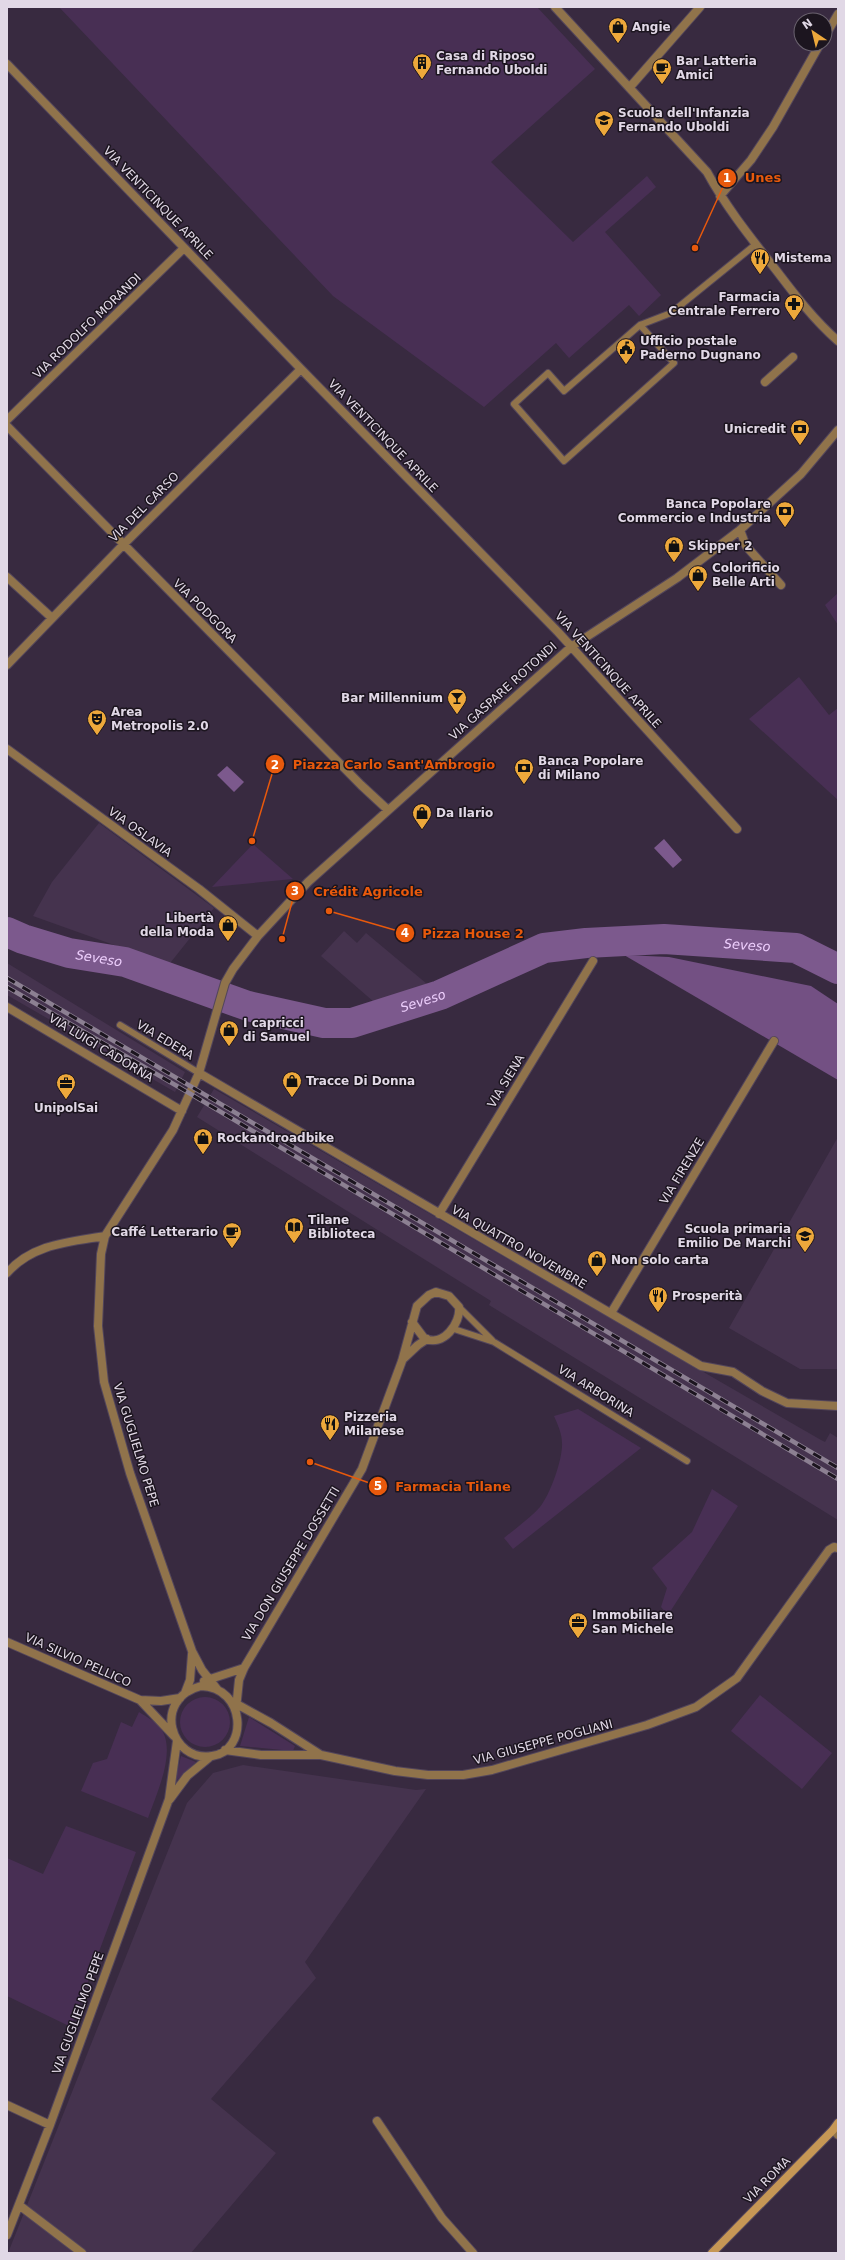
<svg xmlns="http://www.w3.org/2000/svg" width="845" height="2260" viewBox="0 0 845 2260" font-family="'DejaVu Sans',sans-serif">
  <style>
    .built { fill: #45334e }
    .green { fill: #482f54 }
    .forest { fill: #735083 }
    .water { fill: #7c598d }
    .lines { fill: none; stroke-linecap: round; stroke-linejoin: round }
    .river { stroke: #7c598d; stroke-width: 30 }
    .lane-casing { stroke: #53465b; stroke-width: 8 }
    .street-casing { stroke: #53465b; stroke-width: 10 }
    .secondary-casing { stroke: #53465b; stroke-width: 10 }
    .lane { stroke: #90734b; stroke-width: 6 }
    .street { stroke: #90734b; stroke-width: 8 }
    .secondary { stroke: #c69755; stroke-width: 8 }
    .rail-casing { stroke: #8c8092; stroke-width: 4.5 }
    .rail { stroke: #1c151f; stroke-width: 3; stroke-dasharray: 9; stroke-linecap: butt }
    .labels { text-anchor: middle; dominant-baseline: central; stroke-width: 3; stroke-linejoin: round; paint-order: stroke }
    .poi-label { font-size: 12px; font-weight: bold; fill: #e1d8e6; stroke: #1c151f; text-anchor: start }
    .street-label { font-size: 12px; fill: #e1d8e6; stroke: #1c151f }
    .water-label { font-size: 13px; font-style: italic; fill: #eecffd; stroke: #1c151f }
    .leader { fill: none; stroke: #e8590c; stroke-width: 1.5 }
    .callout-dot { fill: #e8590c; stroke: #1c151f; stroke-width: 1.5 }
    .mark-label { font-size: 12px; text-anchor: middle; font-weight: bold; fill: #fff }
    .callout-label { font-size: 13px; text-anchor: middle; font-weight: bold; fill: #e8590c; stroke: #1c151f; stroke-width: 3; stroke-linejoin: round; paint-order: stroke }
  </style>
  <rect width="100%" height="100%" fill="#382a40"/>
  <path class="built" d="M99,823L214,908L167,967L145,956L33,916L52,882Z
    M344,931L357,943L366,933L427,984L374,1002L321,956Z
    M7,963L185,1072L175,1092L7,995Z
    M214,1089L821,1440L825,1442L830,1433L838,1438V1520L489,1305L491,1301L197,1117Z
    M838,1137V1369H800L729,1328Z
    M243,1765L416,1790L426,1789L305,1962L316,1978L211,2099L276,2153L191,2253H8L187,1803L213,1773Z"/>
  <path class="green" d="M59,7H537L595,69L491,162L573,242L647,176L656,187L605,232L661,295L639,316L629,305L569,358L556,343L484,407L333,296Z
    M838,593V625L825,605Z
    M799,677L829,715L838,708V800L749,719Z
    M253,844L293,879L212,887Z
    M578,1409L641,1448L513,1549L504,1538C516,1528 529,1519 540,1507C550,1495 563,1459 562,1443C562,1434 558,1425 554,1416Z
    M712,1489L738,1506L668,1615L661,1607L667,1588L652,1568L692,1532Z
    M760,1695L832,1753L802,1789L731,1731Z
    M180 1722a25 25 0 1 1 50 0a25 25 0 1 1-50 0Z
    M139,1712C147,1717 156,1722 161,1729C177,1751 156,1795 148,1818L81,1791L93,1763L107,1759L121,1722L132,1727Z
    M249,1717L295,1746L293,1751L240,1746Z
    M181,1756L196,1762L175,1782Z
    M66,1826L136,1852L71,2027L7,1996V1858L43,1874Z"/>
  <path class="forest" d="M624,955L669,957L811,986L838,1004V1080Z"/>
  <path class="water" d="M227,766L244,782L234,792L217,775Z
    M664,839L682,860L673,868L654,848Z"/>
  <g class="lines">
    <path class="river" id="s1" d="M7,932L23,939L69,953L125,962L248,1006L324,1023H352L440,995L544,948L586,943L664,939L796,948L838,969"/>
    <defs>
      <path id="lane" d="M640,325L674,363L564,461L514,404L548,373L564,391L640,325L671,313L756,244
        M120,1025L199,1073
        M459,1307L492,1340
        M454,1329L494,1342L687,1461"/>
      <path id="street" d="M555,7L707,172C726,207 751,238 776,270C795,295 814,320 838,341
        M825,36L838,14
        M7,64L301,369L558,632L737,829
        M630,87L700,7
        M720,196L751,160L773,127L820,44
        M765,382L793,357
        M7,420L184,248
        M7,426L361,785L388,810
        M740,530L746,546L781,585
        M7,577L52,618
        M7,665L123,545L301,369
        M7,749L199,889L258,936
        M7,1007L182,1111
        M199,1073L701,1366L733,1372L762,1391L787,1403L838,1406
        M439,1214L593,961
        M7,1273C32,1244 69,1242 105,1236
        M611,1313L774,1041
        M403,1359L418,1345L427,1339
        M7,1642L140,1700L161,1701L180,1698
        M204,1681L244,1668
        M201,1686C246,1687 249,1751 212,1756C171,1763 151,1699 201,1686Z
        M217,1689L202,1670L192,1651L130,1473L104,1382L98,1326L101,1254L105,1236L173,1130L199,1073L225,983L233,969L258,936L308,882L571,647L677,578L740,530L801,474L838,430
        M185,1693L190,1680L192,1654
        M140,1700L174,1736
        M233,1702L271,1723L321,1755
        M236,1709L239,1680L244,1668L362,1469L402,1361L417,1306L429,1295L436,1292L449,1296L459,1307C461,1323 443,1348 424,1338L412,1322
        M225,1750L261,1755H321L395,1771L428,1775H463L492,1770L647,1725L696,1707L737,1678L829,1550L834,1547L838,1548
        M170,1799L187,1776L210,1757
        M7,2105L50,2125
        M377,2121L442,2218L473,2253
        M833,2130L838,2135
        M19,2205L82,2253
        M7,2235L50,2125L169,1799L177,1741"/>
      <path id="secondary" d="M712,2253L833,2130L838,2123"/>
    </defs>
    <use href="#lane" class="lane-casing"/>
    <use href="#street" class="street-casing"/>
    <use href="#secondary" class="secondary-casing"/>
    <use href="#lane" class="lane"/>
    <use href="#street" class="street"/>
    <use href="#secondary" class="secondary"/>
    <defs>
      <path id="rail" d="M7,978L838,1468
        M7,987L189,1093L838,1479"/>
    </defs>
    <use href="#rail" class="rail-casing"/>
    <use href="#rail" class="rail"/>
  </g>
  <defs>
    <symbol id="shop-pin" viewBox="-11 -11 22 30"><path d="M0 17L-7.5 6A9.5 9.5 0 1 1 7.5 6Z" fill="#eda83b" stroke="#1c151f"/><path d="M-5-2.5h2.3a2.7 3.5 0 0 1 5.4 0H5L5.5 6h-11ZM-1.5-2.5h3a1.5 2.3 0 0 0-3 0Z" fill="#111"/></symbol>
    <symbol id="building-pin" viewBox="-11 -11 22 30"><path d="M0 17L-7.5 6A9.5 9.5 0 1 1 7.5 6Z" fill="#eda83b" stroke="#1c151f"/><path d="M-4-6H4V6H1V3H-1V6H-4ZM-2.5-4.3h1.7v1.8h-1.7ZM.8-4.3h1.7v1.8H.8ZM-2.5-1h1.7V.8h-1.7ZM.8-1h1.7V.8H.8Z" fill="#111"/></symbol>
    <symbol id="cafe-pin" viewBox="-11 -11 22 30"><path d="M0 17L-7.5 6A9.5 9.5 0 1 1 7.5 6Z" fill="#eda83b" stroke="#1c151f"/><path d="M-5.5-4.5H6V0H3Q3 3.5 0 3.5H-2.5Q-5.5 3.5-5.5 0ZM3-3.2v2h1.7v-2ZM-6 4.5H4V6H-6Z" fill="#111"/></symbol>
    <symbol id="school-pin" viewBox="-11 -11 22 30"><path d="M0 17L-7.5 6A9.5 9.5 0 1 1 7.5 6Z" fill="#eda83b" stroke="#1c151f"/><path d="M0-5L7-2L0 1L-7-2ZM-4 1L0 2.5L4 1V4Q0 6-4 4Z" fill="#111"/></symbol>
    <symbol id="restaurant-pin" viewBox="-11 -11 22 30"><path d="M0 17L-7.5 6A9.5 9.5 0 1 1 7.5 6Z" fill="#eda83b" stroke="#1c151f"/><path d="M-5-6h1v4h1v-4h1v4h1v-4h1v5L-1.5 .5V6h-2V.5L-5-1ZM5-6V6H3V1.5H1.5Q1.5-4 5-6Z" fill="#111"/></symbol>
    <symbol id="pharmacy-pin" viewBox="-11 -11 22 30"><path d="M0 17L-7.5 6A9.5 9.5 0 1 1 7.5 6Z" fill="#eda83b" stroke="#1c151f"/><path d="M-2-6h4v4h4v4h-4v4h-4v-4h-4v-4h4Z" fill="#111"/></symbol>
    <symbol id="civic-pin" viewBox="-11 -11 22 30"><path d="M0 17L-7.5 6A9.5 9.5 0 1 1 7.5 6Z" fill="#eda83b" stroke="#1c151f"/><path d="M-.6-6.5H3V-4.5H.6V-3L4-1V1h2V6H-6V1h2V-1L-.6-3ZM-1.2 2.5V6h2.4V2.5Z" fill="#111"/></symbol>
    <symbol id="bank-pin" viewBox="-11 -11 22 30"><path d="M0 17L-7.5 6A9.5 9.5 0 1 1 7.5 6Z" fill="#eda83b" stroke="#1c151f"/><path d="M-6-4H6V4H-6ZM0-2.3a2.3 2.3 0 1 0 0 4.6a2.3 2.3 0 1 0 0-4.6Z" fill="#111"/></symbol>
    <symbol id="bar-pin" viewBox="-11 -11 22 30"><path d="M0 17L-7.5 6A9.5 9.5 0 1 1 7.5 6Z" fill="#eda83b" stroke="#1c151f"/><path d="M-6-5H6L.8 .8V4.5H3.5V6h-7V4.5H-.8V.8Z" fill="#111"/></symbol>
    <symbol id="theatre-pin" viewBox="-11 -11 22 30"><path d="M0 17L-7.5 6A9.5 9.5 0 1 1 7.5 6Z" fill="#eda83b" stroke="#1c151f"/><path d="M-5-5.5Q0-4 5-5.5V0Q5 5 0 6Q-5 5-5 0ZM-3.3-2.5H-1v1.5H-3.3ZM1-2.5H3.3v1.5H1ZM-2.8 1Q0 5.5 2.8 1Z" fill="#111"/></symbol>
    <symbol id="office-pin" viewBox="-11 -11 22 30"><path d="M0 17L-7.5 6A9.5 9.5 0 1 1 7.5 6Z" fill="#eda83b" stroke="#1c151f"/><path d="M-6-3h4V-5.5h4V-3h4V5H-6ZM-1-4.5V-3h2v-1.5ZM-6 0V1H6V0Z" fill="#111"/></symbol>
    <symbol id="library-pin" viewBox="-11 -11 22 30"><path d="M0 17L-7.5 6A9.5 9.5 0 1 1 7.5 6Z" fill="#eda83b" stroke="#1c151f"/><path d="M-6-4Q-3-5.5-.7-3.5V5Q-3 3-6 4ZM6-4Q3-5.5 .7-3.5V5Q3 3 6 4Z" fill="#111"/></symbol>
  </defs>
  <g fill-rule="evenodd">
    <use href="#shop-pin" x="607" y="16" width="22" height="30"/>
    <use href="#building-pin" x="411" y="52" width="22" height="30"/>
    <use href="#cafe-pin" x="651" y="57" width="22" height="30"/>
    <use href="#school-pin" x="593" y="109" width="22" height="30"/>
    <use href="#restaurant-pin" x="749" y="247" width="22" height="30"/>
    <use href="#pharmacy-pin" x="783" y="293" width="22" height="30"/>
    <use href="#civic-pin" x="615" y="337" width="22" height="30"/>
    <use href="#bank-pin" x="789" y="418" width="22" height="30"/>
    <use href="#bank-pin" x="774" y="500" width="22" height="30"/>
    <use href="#shop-pin" x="663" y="535" width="22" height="30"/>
    <use href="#shop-pin" x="687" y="564" width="22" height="30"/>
    <use href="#bar-pin" x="446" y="687" width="22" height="30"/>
    <use href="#theatre-pin" x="86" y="708" width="22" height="30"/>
    <use href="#bank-pin" x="513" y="757" width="22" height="30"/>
    <use href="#shop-pin" x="411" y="802" width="22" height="30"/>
    <use href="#shop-pin" x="217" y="914" width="22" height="30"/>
    <use href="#shop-pin" x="218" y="1019" width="22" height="30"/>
    <use href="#shop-pin" x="281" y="1070" width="22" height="30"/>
    <use href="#office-pin" x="55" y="1072" width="22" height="30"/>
    <use href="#shop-pin" x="192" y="1127" width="22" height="30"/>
    <use href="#library-pin" x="283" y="1216" width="22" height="30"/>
    <use href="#cafe-pin" x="221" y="1221" width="22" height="30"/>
    <use href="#school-pin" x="794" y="1225" width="22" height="30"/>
    <use href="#shop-pin" x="586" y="1249" width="22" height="30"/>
    <use href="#restaurant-pin" x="647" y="1285" width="22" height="30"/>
    <use href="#restaurant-pin" x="319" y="1413" width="22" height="30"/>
    <use href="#office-pin" x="567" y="1611" width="22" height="30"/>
  </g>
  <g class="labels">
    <g class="poi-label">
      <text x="632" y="27">Angie</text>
      <text x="436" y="56">Casa di Riposo<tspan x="436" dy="14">Fernando Uboldi</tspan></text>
      <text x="676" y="61">Bar Latteria<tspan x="676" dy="14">Amici</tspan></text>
      <text x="618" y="113">Scuola dell'Infanzia<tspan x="618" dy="14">Fernando Uboldi</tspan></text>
      <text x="774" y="258">Mistema</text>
      <text x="780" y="297" text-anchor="end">Farmacia<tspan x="780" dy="14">Centrale Ferrero</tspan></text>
      <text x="640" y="341">Ufficio postale<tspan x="640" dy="14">Paderno Dugnano</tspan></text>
      <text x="786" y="429" text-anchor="end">Unicredit</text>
      <text x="771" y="504" text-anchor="end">Banca Popolare<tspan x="771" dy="14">Commercio e Industria</tspan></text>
      <text x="688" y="546">Skipper 2</text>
      <text x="712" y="568">Colorificio<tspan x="712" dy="14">Belle Arti</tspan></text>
      <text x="443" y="698" text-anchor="end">Bar Millennium</text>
      <text x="111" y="712">Area<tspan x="111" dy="14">Metropolis 2.0</tspan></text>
      <text x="538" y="761">Banca Popolare<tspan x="538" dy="14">di Milano</tspan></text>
      <text x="436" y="813">Da Ilario</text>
      <text x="214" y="918" text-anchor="end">Libertà<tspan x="214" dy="14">della Moda</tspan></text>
      <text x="243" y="1023">I capricci<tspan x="243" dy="14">di Samuel</tspan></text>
      <text x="306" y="1081">Tracce Di Donna</text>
      <text x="66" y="1108" text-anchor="middle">UnipolSai</text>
      <text x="217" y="1138">Rockandroadbike</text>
      <text x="308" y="1220">Tilane<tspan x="308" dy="14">Biblioteca</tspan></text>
      <text x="791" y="1229" text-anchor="end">Scuola primaria<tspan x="791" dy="14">Emilio De Marchi</tspan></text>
      <text x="218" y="1232" text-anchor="end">Caffé Letterario</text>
      <text x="611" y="1260">Non solo carta</text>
      <text x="672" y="1296">Prosperità</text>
      <text x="344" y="1417">Pizzeria<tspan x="344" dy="14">Milanese</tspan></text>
      <text x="592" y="1615">Immobiliare<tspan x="592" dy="14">San Michele</tspan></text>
    </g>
    <g class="street-label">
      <text transform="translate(158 203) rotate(46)">VIA VENTICINQUE APRILE</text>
      <text transform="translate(87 326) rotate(-44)">VIA RODOLFO MORANDI</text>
      <text transform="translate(383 436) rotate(46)">VIA VENTICINQUE APRILE</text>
      <text transform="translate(144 507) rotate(-45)">VIA DEL CARSO</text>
      <text transform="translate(205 611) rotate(45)">VIA PODGORA</text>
      <text transform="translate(608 670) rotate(48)">VIA VENTICINQUE APRILE</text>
      <text transform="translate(503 691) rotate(-42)">VIA GASPARE ROTONDI</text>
      <text transform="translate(140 832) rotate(36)">VIA OSLAVIA</text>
      <text transform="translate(165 1040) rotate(31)">VIA EDERA</text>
      <text transform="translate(101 1048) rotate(31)">VIA LUIGI CADORNA</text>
      <text transform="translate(506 1081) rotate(-59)">VIA SIENA</text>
      <text transform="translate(682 1171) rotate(-59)">VIA FIRENZE</text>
      <text transform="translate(519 1247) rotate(30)">VIA QUATTRO NOVEMBRE</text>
      <text transform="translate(596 1391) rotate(32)">VIA ARBORINA</text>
      <text transform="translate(136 1445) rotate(73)">VIA GUGLIELMO PEPE</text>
      <text transform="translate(291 1564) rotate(-59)">VIA DON GIUSEPPE DOSSETTI</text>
      <text transform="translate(78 1660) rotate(24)">VIA SILVIO PELLICO</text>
      <text transform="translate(543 1742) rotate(-15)">VIA GIUSEPPE POGLIANI</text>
      <text transform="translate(78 2013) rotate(-70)">VIA GUGLIELMO PEPE</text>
      <text transform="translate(767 2180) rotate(-45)">VIA ROMA</text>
    </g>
    <g class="water-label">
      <text stroke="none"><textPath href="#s1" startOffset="769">Seveso</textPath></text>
      <text stroke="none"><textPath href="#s1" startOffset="96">Seveso</textPath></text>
      <text stroke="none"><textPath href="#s1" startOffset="433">Seveso</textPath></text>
    </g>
  </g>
  <path class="leader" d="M695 248L727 178M252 841L275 764M282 939L295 891M329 911L405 933M310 1462L378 1486"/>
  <g class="callout-dot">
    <circle cx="695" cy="248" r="4"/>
    <circle cx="252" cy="841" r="4"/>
    <circle cx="282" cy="939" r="4"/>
    <circle cx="329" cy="911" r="4"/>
    <circle cx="310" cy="1462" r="4"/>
    <circle cx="727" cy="178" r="10"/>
    <circle cx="275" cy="764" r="10"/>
    <circle cx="295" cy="891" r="10"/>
    <circle cx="405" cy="933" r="10"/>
    <circle cx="378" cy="1486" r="10"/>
  </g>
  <g class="mark-label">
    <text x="727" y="182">1</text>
    <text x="275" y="769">2</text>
    <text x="295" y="895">3</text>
    <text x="405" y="937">4</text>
    <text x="378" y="1490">5</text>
  </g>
  <g class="callout-label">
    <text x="763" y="182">Unes</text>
    <text x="394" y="769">Piazza Carlo Sant'Ambrogio</text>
    <text x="368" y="896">Crédit Agricole</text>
    <text x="473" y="938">Pizza House 2</text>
    <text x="453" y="1491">Farmacia Tilane</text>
  </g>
  <rect width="845" height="2260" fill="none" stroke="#e1d8e6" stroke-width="16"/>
  <g transform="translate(813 32) rotate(325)"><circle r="19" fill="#1c151f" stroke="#6b636f"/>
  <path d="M0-3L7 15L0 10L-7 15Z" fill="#eda83b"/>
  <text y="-6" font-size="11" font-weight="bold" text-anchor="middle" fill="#e1d8e6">N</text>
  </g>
</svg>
